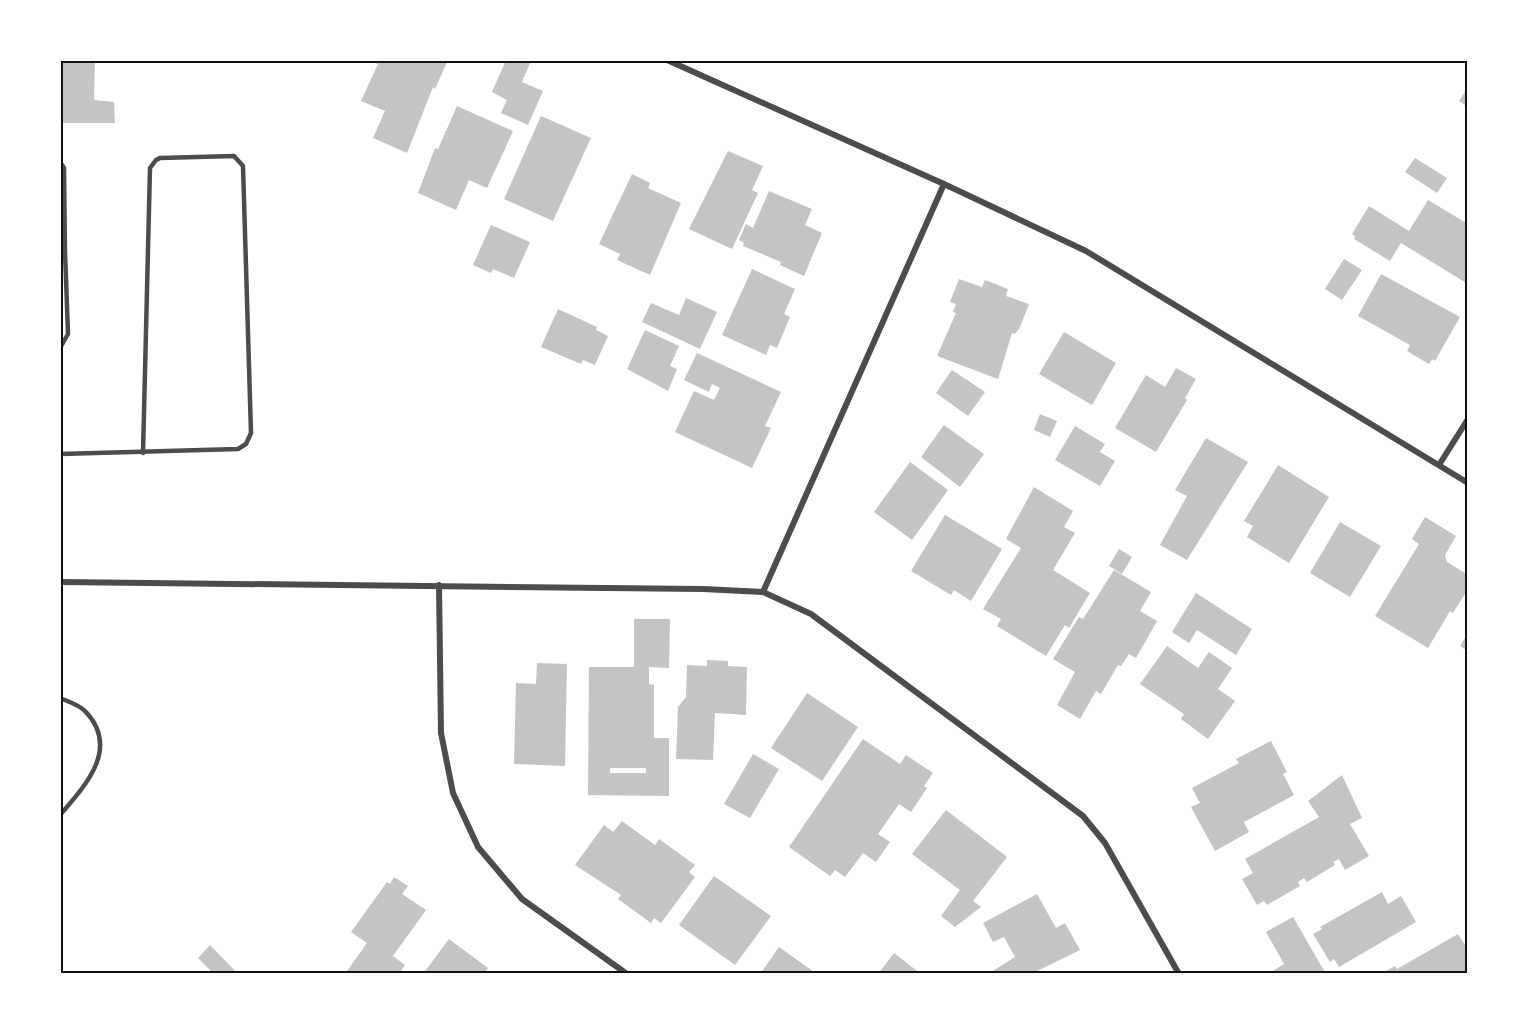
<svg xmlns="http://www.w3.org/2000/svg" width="1528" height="1034" viewBox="0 0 1528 1034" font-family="Roboto,sans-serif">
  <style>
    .building { fill: #c4c4c4; fill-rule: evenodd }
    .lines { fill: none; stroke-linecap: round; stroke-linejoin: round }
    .service { stroke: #4c4c4c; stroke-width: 4.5 }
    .minor { stroke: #4c4c4c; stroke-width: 6 }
    .neatline { fill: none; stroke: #111; stroke-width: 2 }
  </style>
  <rect width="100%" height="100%" fill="#fff"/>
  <path class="building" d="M60,60H95L94,100L114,102L115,123H60Z
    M377,60H448L435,89L433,87L407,153L373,138L385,111L361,101L378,64L375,63Z
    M506,60H524L530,63L522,82L543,91L528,125L501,113L507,100L492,92Z
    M1468,87V107L1459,101Z
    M457,106L513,131L487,188L469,180L456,210L418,193L435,148L438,149Z
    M541,116L591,138L553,221L504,199Z
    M728,151L763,166L752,190L758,193L732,249L689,229Z
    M1415,158L1447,178L1437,193L1405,172Z
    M632,174L650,183L648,188L681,203L650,275L617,260L620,254L599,244Z
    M769,191L812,209L805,225L822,233L804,276L780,265L781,262L743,246L744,243L739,240L746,224L753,228Z
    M1428,200L1468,224V284L1401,243L1390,261L1354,239L1355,236L1352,234L1369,206L1409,231Z
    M491,225L530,242L514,278L493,269L491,273L473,265Z
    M1344,259L1362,270L1342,300L1325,289Z
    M752,269L795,289L784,314L790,317L777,348L770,345L766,355L722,335Z
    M1381,274L1460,317L1435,361L1432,359L1429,364L1407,351L1410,345L1358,316Z
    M959,279L982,287L985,280L1008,289L1006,296L1029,304L1020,327L1015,334L1012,333L998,379L937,356L956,313L953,312L956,304L950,302Z
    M686,298L717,312L700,349L642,322L651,303L679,315Z
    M558,309L597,327L596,330L608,336L595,365L583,360L581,364L541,347Z
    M645,330L679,346L670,366L677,369L668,391L627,369Z
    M1064,332L1116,363L1092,405L1039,374Z
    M697,353L781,392L765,426L771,428L752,468L675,432L694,391L714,400L720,388L712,384L709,392L684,380Z
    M1176,368L1196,379L1185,398L1187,400L1156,452L1115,428L1146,375L1165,387Z
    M952,370L985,392L968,416L936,393Z
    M1040,414L1057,421L1050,437L1034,430Z
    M944,425L984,454L960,487L921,457Z
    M1075,426L1105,444L1100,452L1115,461L1100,486L1055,460Z
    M1206,438L1248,462L1187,560L1160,545L1187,496L1175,490Z
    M910,462L948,490L912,540L874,512Z
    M1278,465L1329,497L1289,563L1247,537L1253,526L1244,521Z
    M1034,487L1073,511L1064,527L1075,533L1053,570L1090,593L1069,628L1065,625L1046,656L997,626L1001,619L983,609L1021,548L1006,539Z
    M945,515L1002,549L971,601L954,590L951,595L911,571Z
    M1425,517L1456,536L1445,555L1447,562L1468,575V589L1453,613L1450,611L1428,648L1375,616L1419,544L1412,539Z
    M1340,522L1381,546L1350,597L1310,573Z
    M1119,549L1132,557L1122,574L1109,566Z
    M1114,570L1151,592L1140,611L1157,621L1136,658L1129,654L1121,666L1118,665L1101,694L1096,691L1080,719L1057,705L1075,672L1053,659L1079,617L1083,619Z
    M1196,593L1252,629L1236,655L1197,630L1189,643L1172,632Z
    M634,619H670L669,668L649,667V684L654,685V738H669V796L588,795L589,667H634ZM610,768H646V773H610Z
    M1468,633V651L1460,646Z
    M1167,646L1198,668L1209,652L1232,668L1218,689L1235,701L1208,739L1181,719L1184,714L1140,684Z
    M707,660L728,661V666L747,667L746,715L715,713L713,760L676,759L678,707L686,697L687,665L707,666Z
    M537,663L567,664L565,766L514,764L516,683L536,684Z
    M807,693L858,727L822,781L771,748Z
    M863,739L900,764L906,755L933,773L924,786L927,788L911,812L899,804L878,834L890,842L876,862L863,853L845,877L835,870L830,876L789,847Z
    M1271,741L1287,772L1283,774L1294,795L1244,822L1249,832L1215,851L1191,807L1200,803L1192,788L1239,763L1236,759Z
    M753,754L779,769L750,818L724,804Z
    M1342,775L1362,818L1350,824L1369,856L1345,870L1339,859L1333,862L1335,865L1307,882L1304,878L1298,882L1300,886L1267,905L1264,901L1257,905L1242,879L1253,873L1245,859L1319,817L1308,801Z
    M946,810L1007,857L973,901L981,907L955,927L941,916L960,890L912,854Z
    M622,821L655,845L659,839L695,865L689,872L695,877L661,923L654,918L651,923L618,899L621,895L575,865L604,825L613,832Z
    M714,876L771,916L735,965L679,925Z
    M394,877L408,886L402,894L426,910L393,956L405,965L399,974H345L367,943L351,932L387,882L390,884Z
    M1382,892L1388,904L1401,896L1416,922L1339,967L1334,959L1330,962L1313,934L1322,929L1320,927Z
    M1037,894L1056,928L1065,923L1080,950L1031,974H988L1015,957L1004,937L993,942L983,923Z
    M1293,917L1326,974H1268L1284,964L1266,932Z
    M1458,934L1465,945L1468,943V974H1381L1395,966L1397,969Z
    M449,939L488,968L484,974H423Z
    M210,945L238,974H214L198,958Z
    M779,947L817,974H760Z
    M894,953L921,974H878Z"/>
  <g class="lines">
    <path class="service" d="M60,162L64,168L65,251H60
      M60,348L68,334L65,251
      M60,454L238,449L246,444L251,433L243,166L234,156L160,158L156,160L150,168L143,453
      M60,698C67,701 79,705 85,711C121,748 85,786 60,815"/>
    <path class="minor" d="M667,60L944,184L1086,251L1468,483
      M1439,465L1468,419
      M60,582L703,589L763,592L811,614L1083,816L1105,843L1179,974
      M439,585L441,733L453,793L478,847L522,899L627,974
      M763,592L944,184"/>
  </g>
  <rect width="1528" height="1034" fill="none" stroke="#ffffff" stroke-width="123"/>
  <rect x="62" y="62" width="1404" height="910" class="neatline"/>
</svg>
